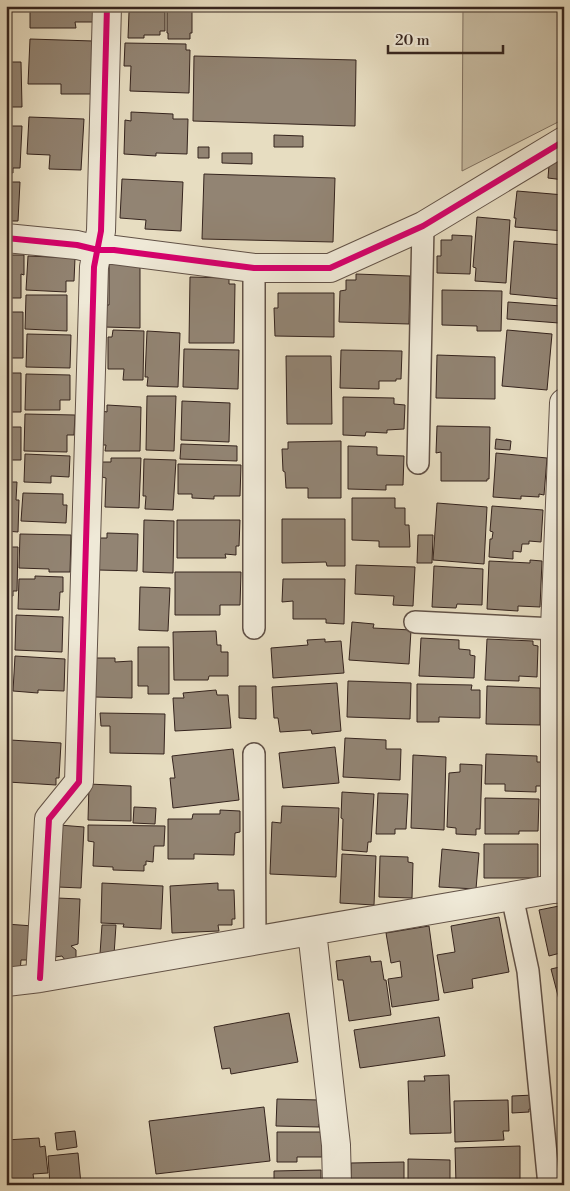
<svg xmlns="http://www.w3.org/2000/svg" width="570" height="1191" viewBox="0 0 570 1191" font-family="'Libre Bodoni',serif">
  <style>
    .green { fill: #c9bea5; stroke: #7f7162 }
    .building { fill: #928473; stroke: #35241e }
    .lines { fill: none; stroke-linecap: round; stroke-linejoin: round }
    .lane-casing { stroke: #625247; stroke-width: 24 }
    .street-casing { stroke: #625247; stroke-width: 30 }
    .lane { stroke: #efe9d7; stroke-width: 21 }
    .street { stroke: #efe9d7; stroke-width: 28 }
    .cycleway-casing { stroke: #efe9d7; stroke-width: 9 }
    .cycleway { stroke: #d6006c; stroke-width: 6 }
  </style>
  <rect width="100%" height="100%" fill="#e7ddc1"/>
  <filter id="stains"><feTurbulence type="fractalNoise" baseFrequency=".004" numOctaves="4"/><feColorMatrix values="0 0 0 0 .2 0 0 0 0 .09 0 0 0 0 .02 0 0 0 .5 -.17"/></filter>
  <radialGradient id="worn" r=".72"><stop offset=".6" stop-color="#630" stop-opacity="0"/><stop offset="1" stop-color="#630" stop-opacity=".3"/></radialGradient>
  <path class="green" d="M463,6H564V119L462,171Z"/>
  <path class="building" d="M30,6H97V22H75L76,28H30Z
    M167,6H192V33H190V39H168V33H167Z
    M129,12H165V31H160V35H144V38H128Z
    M30,39L93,41L92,94H61V84H28Z
    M125,43L186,44V50H190L189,93L130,91L131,66H124Z
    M194,56L356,60L355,126L193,121Z
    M6,62H21L22,107H6Z
    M131,112L173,114V119H188L187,154L156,153V156L124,154L125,120L131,121Z
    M29,117L84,119L81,170L49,169L50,155L27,154Z
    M6,126H22L20,168H13V173L6,172Z
    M274,135L303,136V147H274Z
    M198,147H209V158H198Z
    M222,153H252V164L222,163Z
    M564,159V180L548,178L549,165Z
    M204,174L335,178L333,242L202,239Z
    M6,177L7,182H20L18,221H8L7,223Z
    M122,179L183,182L181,231L145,229L146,220L120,218Z
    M517,191L564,195V231L515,227L516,218H514Z
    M477,217L510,220L506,283L475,281L476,268L473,267Z
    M452,235L472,236L470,274L437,273V256H441V240H452Z
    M514,241L564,245L562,299L510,294Z
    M6,255H24V275L21,274V298H6Z
    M28,256L75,258L74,281H66V292L26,290Z
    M109,263H140V328L104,327V305H109Z
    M356,274L410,276L409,324L339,322L340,291L346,290V280H356Z
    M190,277L229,278V284H235L234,343H189Z
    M442,290L502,291L501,331H477V326L442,325Z
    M278,293H334V337L275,336L274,308H278Z
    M26,295H67V331L25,329Z
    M508,302L561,306L559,323L507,319Z
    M6,312H23V358H6Z
    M113,330L144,331L143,380H123L124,369H108V337H112Z
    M507,330L552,334L547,390L502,386Z
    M147,331L180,333L178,387L147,386L148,377H145Z
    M27,334L71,335L70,368L26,367Z
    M184,349L239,350L238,389L183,387Z
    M341,350L402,351L401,379H396V381H379V389L340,388Z
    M437,355L495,357V399L436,398Z
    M286,356H331L332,424H287Z
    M6,373H21V412H6Z
    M26,374L70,375V400H60V410H25Z
    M147,396H176L174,451L146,450Z
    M343,397L394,398V404L405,405L404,429L387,430V433L366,432L365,436L343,435Z
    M182,401L230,403L229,442L181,440Z
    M107,405L141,407L140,451H105L106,445H101L102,411L107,412Z
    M25,414L75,415L74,435H67V452L24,451Z
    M437,426L490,427L489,479H487V481H441V452L436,453Z
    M6,427H21V460H6Z
    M496,439L511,441L510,450L495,449Z
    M341,441V498H308V488H286L285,472L283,471L282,449H288V442Z
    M181,444L237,446V461L180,459Z
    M348,446L377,447V455L404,456L403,485H386V490L348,489Z
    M496,453L547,458L544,495L539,494V497L521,496V499L493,497Z
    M25,454L70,456L69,477L51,476V483L24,482Z
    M111,458H141L139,508L105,507L106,478L102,477V462H111Z
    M144,459L176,460L173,510L145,509L146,496H143Z
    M178,464L241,465L240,496H214V499L192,498V494H178Z
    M6,472L11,473V482H17L16,500H19L18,532L6,531Z
    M23,493L63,494V505H67L66,523L21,521Z
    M352,498H395V508H405V525H409L410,547H379V541L352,540Z
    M437,503L487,507L484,564L433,560Z
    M492,506L543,510L541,542L529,541V544H522L521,552L513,551V559L489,557L490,539H492L493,532L490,531Z
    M282,519H345V566H327L326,562L282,563Z
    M144,520L174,521L173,573L143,572Z
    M177,520H240L239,546H236V555L225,554L226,558H177Z
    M107,533L138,534L137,571L98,570L99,538H107Z
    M20,534L71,535L70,572H49V569L19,568Z
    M418,535H433L432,563H417Z
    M6,547H18L17,591H13V596H6Z
    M530,560L542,561L540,607L518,606V611L487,609L489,561L530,563Z
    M356,565L415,567L413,606L393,605L394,596L355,594Z
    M434,566L483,569L482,605L457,604L456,608L432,607Z
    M175,572H241L240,605H220V615H175Z
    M35,576L63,577V592H60L59,610L18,609L19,579H35Z
    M283,579H345L344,624L326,623V619H293V601L282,602Z
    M140,587L170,588L168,631L139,630Z
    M6,611H11L9,652L6,651Z
    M16,615L63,617L62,652L15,650Z
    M352,622L374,624L373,628L411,630L409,664L349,660Z
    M216,631L217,645H221V652H228V676H209L208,680H174L173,632Z
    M421,638L459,640V649L470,650V655L475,656L474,678L419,676Z
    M325,639V642L341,641L344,673L273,678L271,648L308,645L307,640Z
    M487,639L533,641V645L538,646L537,677L519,676V681L485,680Z
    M138,647H169V694H148V686H138Z
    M15,656L65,659L64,691L38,690V693L13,691Z
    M95,658H115V662L132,661V698L95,697Z
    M6,675L11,676L9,714H6Z
    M348,681L411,683L410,719L347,717Z
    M337,683L341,731L312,734L311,730L280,732L278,718H274L272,687Z
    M417,684L472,685L471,690H480V718L439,717V722H417Z
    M239,686H256V719L239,718Z
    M487,686L540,688V725L486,724Z
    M216,690L217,695H228L231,728L175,731L173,698H184L183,693Z
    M100,713L165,714L164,754L110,753V726H101Z
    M345,738L386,740V749H401L400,780L343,777Z
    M10,740L61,743L59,778H56V785L8,782Z
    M335,747L339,783L283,788L279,753Z
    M233,749L239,800L173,808L170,778H175L172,756Z
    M486,754L537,756V762H543L542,786H536V792L505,791V784H485Z
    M413,755L446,757L444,830L411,828Z
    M460,764L482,765L480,829H476V835L456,834V828L447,827L449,773L460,772Z
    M89,784L131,786V821L88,820Z
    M342,792L374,794L371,842H368L367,852L342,850L343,819L341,818Z
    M378,793L408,794L406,829H395V834H376Z
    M485,798L539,799L538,831H519V834H485Z
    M282,806L339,808L336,877L270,874L272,822L281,823Z
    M134,807L156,808L155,824L133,823Z
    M220,810L240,811V832L235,833L234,855L194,854V859H168V819H192L193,814H220Z
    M59,825L84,827L81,888L58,887Z
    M88,825L165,826L164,846H154L153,862L146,861V865H144V871L113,870V867L93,866L94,842L88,841Z
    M484,844H538V878H484Z
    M442,849L479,853L476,889L439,887Z
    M342,854L376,856L374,905L340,903Z
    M380,856L408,857V862L413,863L412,898L379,897Z
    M102,883L163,886L161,929L123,927L124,924L101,923Z
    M218,883V890H234L235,919H232V925H218L219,931L172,933L170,886Z
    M57,898L80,899L78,944L71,946L76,950V958L65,960L62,956L55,957Z
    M564,905V952L549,956L539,910Z
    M499,917L509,972L472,979L473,988L444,993L437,955L455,952L451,926Z
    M6,924L33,926L31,960H21L20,973H6Z
    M102,925H116L114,955L100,954Z
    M429,926L439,1000L392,1007L388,979L402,977L400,961L391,963L386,933Z
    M370,956L371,962L381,961L384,980H386L391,1015L349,1021L343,980H338L336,961Z
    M564,966V1015H563L551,969Z
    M289,1013L298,1062L231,1074L230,1068L222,1069L214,1027Z
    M439,1017L445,1056L360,1068L354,1030Z
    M449,1075L451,1133L410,1134L408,1081H425L424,1076Z
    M534,1095V1109H529V1112L512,1113V1096Z
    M277,1099L320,1100L324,1124H319V1127L276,1126Z
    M508,1100L509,1131H503L504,1140L455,1142L454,1101Z
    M264,1107L270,1161L156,1174L149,1121Z
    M75,1131L77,1147L57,1150L55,1133Z
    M277,1132H322V1157H297V1162H277Z
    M39,1138L40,1147L45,1146L48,1173L33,1174L34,1181L6,1184V1140Z
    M520,1146V1179L475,1180V1184H456L455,1148Z
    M78,1153L81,1184L50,1185L48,1156Z
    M408,1159L450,1160V1185H408Z
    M404,1162V1185H351V1163Z
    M321,1170V1185H274V1171Z"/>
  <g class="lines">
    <defs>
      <path id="lane" d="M418,463L423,226
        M415,622L555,629
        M254,628V268
        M254,754L255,940
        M512,896L528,971L549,1185"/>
      <path id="street" d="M6,238L77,245L98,250H114L254,268H330L423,226L564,141
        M555,889V629L564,403
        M312,931L336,1145L337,1185
        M40,978L49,819L79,782L94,267L101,231L107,6
        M6,982L40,978L564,887"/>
    </defs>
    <use href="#lane" class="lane-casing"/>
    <use href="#street" class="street-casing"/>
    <use href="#lane" class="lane"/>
    <use href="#street" class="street"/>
    <defs>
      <path id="cycleway" d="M6,238L77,245L98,250H114L254,268H330L423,226L564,141
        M40,978L49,819L79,782L94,267L101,231L107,6"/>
    </defs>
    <use href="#cycleway" class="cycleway-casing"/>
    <use href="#cycleway" class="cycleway"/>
  </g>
  <rect width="570" height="1191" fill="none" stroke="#e7ddc1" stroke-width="25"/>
  <rect x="8" y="8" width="555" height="1176" fill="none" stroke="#35241e" stroke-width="2.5"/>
  <rect x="12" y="12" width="545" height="1166" fill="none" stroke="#35241e"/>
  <path d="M388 45v8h115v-8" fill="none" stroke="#35241e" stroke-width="2.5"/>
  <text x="395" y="45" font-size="15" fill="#35241e" stroke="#efe9d7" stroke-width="4" paint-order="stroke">20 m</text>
  <rect width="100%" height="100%" filter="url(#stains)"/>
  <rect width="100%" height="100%" fill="url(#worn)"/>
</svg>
